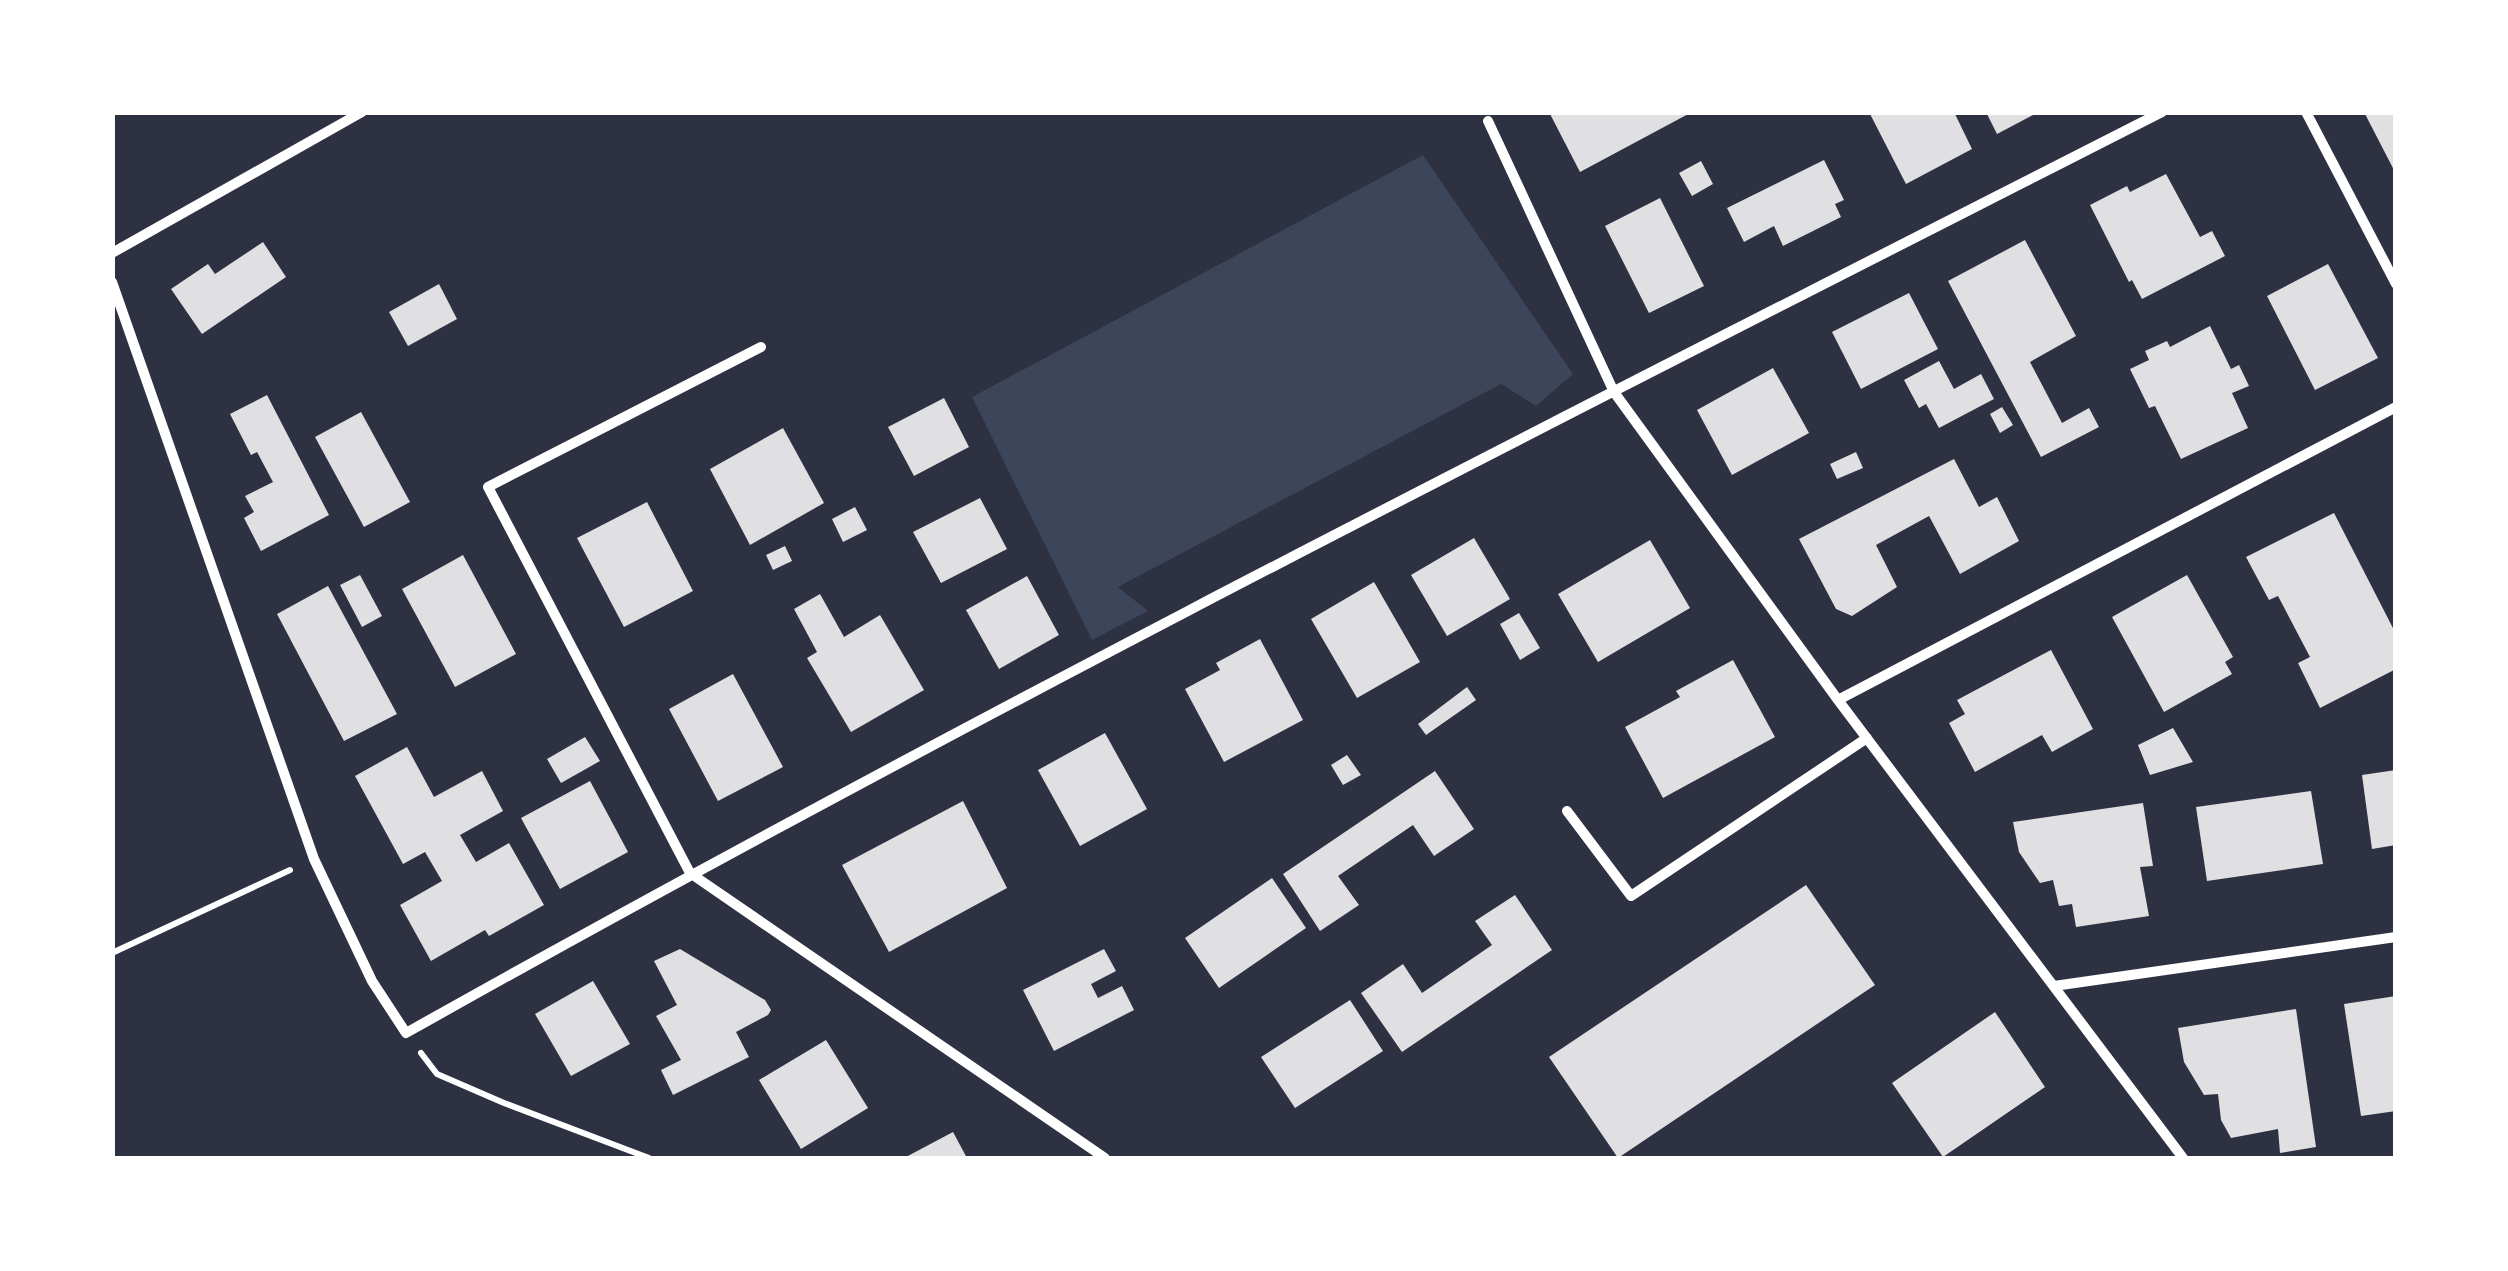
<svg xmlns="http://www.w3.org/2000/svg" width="2508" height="1271" viewBox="0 0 2508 1271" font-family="Helvetica,sans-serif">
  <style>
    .green { fill: #3c4559 }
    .building { fill: #e0e0e3 }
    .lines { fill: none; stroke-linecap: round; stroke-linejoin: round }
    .path { stroke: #fff; stroke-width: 6 }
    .minor { stroke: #fff; stroke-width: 10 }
  </style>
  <rect width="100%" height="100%" fill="#2d3142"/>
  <path class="green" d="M1423,155L1573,374L1536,406L1501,384L1118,587L1148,611L1092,640L972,397Z"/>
  <path class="building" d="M1549,112H1692L1580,172Z
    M1869,112H1954L1972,149L1906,184Z
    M1986,112H2039L1997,134Z
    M2364,112H2396V174Z
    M1824,160L1844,200L1835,204L1841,217L1783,246L1774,226L1744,242L1727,208Z
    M1701,161L1713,184L1692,196L1679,173Z
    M2166,174L2200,237L2212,231L2225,256L2142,299L2132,280L2129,282L2090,205L2127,186L2130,192Z
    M1660,198L1704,286L1649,313L1605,226Z
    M2025,240L2076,336L2030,362L2062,423L2089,408L2099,427L2041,457L1948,281Z
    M263,242L286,277L202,334L171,289L208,264L215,274Z
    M2328,264L2378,358L2315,390L2267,296Z
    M439,284L457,319L408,346L389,312Z
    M1909,293L1938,349L1861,389L1832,332Z
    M2210,326L2231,369L2239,365L2249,386L2232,393L2248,428L2181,459L2155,406L2149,408L2130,369L2149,360L2145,351L2167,341L2170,347Z
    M1939,361L1954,389L1981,374L1994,399L1939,428L1926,404L1919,408L1904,380Z
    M1773,368L1809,433L1732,475L1697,410Z
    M267,395L329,515L261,551L244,518L254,512L245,496L273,482L257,452L251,455L230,414Z
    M944,398L969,447L914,476L888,427Z
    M2002,407L2013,425L2000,433L1990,414Z
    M361,412L410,502L364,527L315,437Z
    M783,428L824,503L750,545L710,469Z
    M1856,452L1863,468L1837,479L1830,464Z
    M1954,459L1979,507L1997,497L2019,541L1960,574L1929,516L1876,545L1897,587L1852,616L1836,609L1799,539Z
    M980,498L1007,549L941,583L913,532Z
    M647,502L693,591L624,627L577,538Z
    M855,507L867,530L843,542L832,519Z
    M2334,513L2396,634V669L2320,708L2298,663L2310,657L2278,596L2269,600L2246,557Z
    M1474,538L1510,599L1447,636L1411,575Z
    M1650,540L1690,608L1598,662L1558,594Z
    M785,546L792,561L773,570L766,555Z
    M463,555L516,654L455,687L402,589Z
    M360,575L382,616L362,627L340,585Z
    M2187,575L2233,657L2225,662L2232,674L2164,712L2112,617Z
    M1027,576L1059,635L999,669L966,610Z
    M1374,582L1420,662L1357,698L1311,619Z
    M328,586L397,714L344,741L277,614Z
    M820,594L844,637L880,615L924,690L851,732L807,658L817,652L794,609Z
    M1519,613L1540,648L1520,660L1500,624Z
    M1260,639L1303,720L1224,762L1185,689L1220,670L1216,663Z
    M2051,650L2093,729L2052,752L2042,735L1975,772L1949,723L1965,714L1957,700Z
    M1733,660L1775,737L1663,798L1625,727L1680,697L1676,691Z
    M733,674L783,767L718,801L669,709Z
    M1467,687L1476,700L1426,735L1418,724Z
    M2173,728L2193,762L2150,775L2138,745Z
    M1105,733L1147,809L1080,846L1038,770Z
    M585,737L600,761L561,783L547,759Z
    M407,747L434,797L482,771L503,811L460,835L476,862L509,843L544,905L489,936L485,930L431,961L400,905L442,881L425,852L403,864L355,776Z
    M1347,755L1361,775L1343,785L1331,765Z
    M2396,770V845L2372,849L2362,775Z
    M1435,771L1474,829L1434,856L1413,825L1338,876L1359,905L1320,931L1283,874Z
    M590,781L628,852L560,889L521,818Z
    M2311,791L2323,864L2207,881L2196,807Z
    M963,801L1007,888L889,952L842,865Z
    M2143,803L2153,866L2140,867L2149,916L2076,927L2072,904L2059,906L2053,880L2040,883L2019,852L2013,822Z
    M1272,878L1306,928L1219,988L1185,938Z
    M1806,885L1875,985L1618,1158L1549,1057Z
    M1515,895L1552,950L1402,1052L1361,993L1403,964L1422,993L1492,945L1475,921Z
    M680,949L765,1000L771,1010L768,1015L736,1032L749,1057L673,1095L661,1070L681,1060L656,1016L677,1005L654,961Z
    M1104,949L1116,971L1091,984L1098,998L1122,986L1134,1010L1054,1051L1023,990Z
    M593,981L630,1044L571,1076L535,1014Z
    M2396,996V1111L2361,1116L2344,1004Z
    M1350,1000L1383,1051L1295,1108L1261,1057Z
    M2296,1009L2316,1147L2280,1153L2278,1129L2231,1138L2221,1120L2218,1094L2204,1095L2184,1062L2178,1028Z
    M1995,1012L2045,1087L1943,1157L1892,1083Z
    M826,1040L868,1108L801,1149L759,1080Z
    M953,1132L967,1158H904Z"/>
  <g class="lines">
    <path class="path" d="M112,953L290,870
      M421,1053L437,1074L504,1103L649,1158"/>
    <path class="minor" d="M2306,112L2396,284
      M1488,121L1614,392L1838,700L2183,1158
      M112,253L362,112
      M112,282L314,859L372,981L406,1033C982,709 1573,412 2162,112
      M761,347L488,487L690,873L1105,1158
      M1838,700L2396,407
      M1567,811L1631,896L1867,738
      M2054,986L2396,937"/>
  </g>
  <rect width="2508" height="1271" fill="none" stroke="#ffffff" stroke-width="230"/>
</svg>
